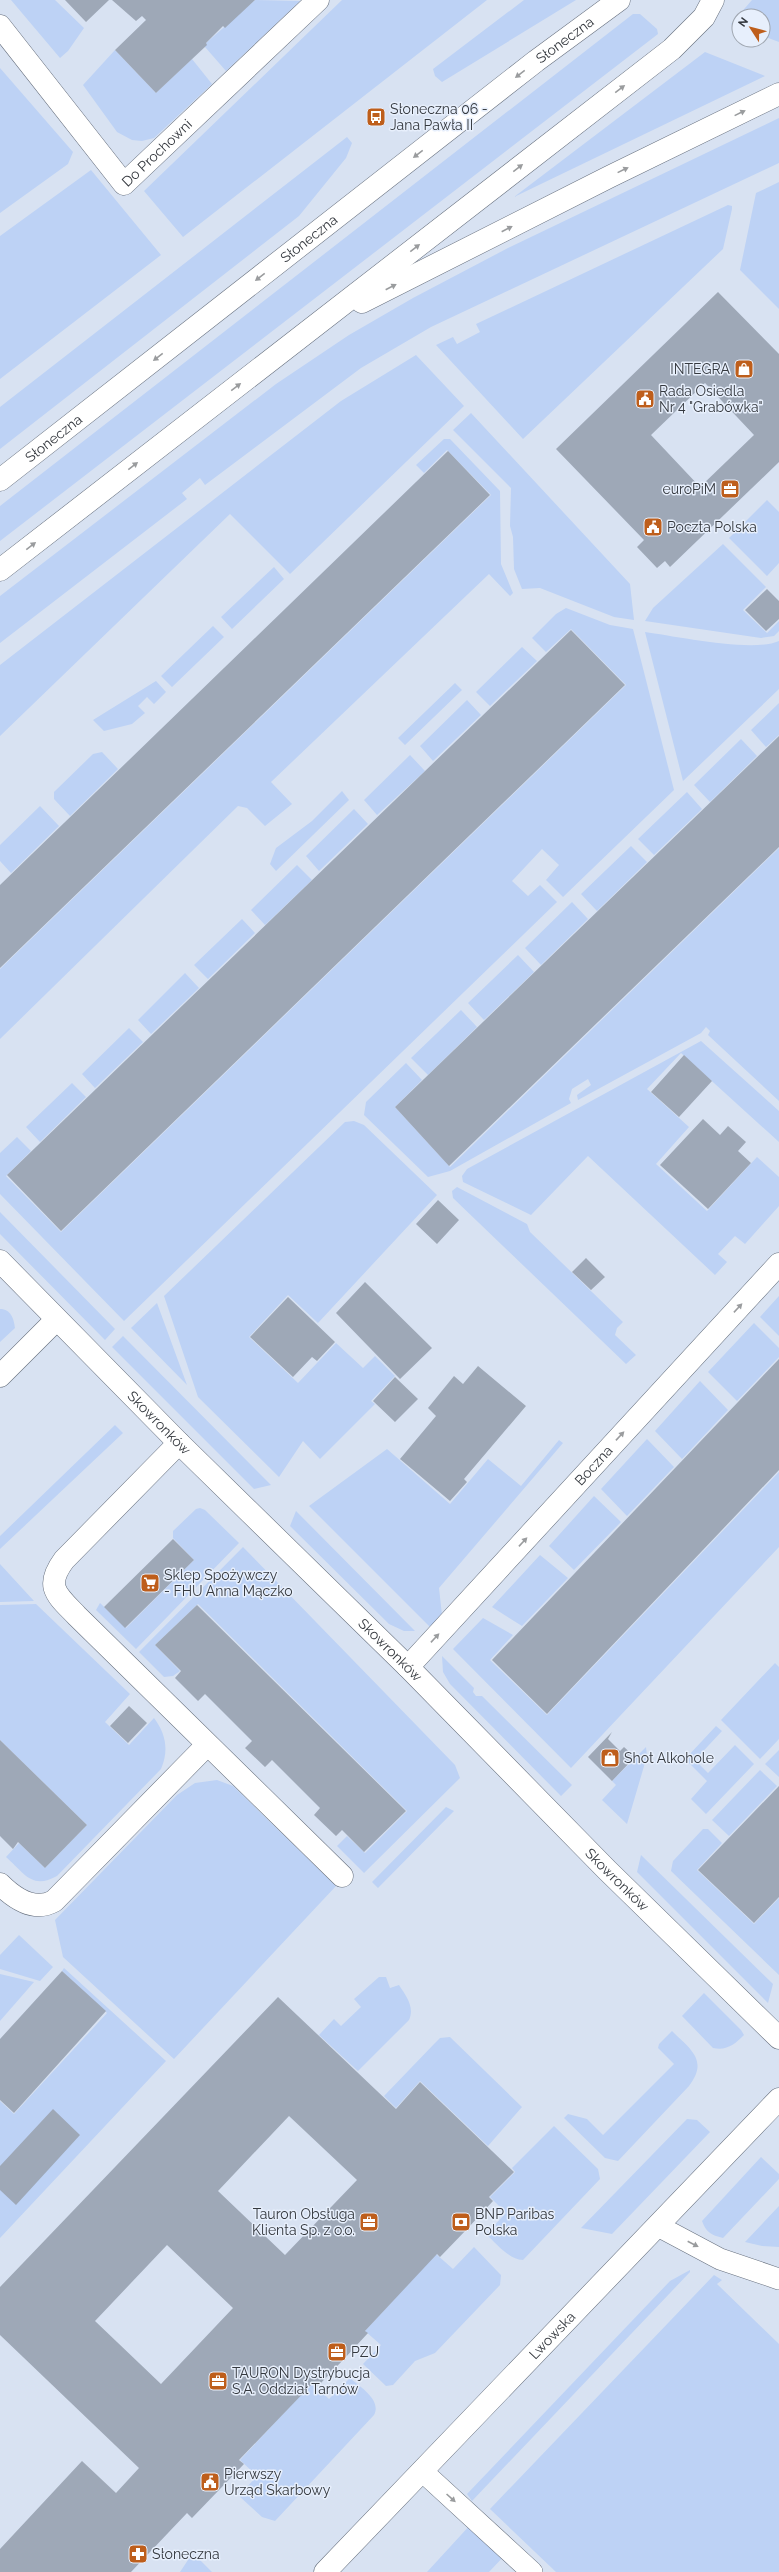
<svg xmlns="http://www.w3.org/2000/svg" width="779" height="2572" viewBox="0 0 779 2572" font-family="Raleway,sans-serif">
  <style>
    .green { fill: #bdd2f5 }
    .building { fill: #9ea8b7; fill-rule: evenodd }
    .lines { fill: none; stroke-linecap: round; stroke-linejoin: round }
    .lane-casing { stroke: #666f7d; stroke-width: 22 }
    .street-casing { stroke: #666f7d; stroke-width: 23 }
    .secondary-casing { stroke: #666f7d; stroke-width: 23 }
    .lane { stroke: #fff; stroke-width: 21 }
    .street { stroke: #fff; stroke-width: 22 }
    .secondary { stroke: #fff; stroke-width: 22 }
    .oneway { fill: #9a9c9e }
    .labels { text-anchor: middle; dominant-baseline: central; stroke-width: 3; stroke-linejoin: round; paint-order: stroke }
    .street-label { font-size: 14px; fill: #34383e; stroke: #e7effc }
    .poi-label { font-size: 14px; fill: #34383e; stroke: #e7effc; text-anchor: start }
  </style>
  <rect width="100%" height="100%" fill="#d8e2f2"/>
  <path class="green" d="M11,0H55L84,28L68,51L60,58Z
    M255,0L300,1L226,71L205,47L206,43Z
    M342,0H487L183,237L144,191Z
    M524,0H576L442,82L435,76L433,69Z
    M752,0H779V42L763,36V16H739V27L731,24Z
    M633,14H640L657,29L658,34L0,541V506Z
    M115,50L156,93L192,59L212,84L154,138L142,141L132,140L117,132L83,85Z
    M705,52L765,76L514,197Z
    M0,68L73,152L68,164L0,213Z
    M779,118V163L431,327L361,368L205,485L200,478L182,493L187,499L0,643V596L276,384L349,335L413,298L508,248Z
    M347,137L352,143L346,158L299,216L0,449V407Z
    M91,170L161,255L0,379V236Z
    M779,182V309L740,270L756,193Z
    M728,205L732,206V209L723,249L523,439L436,345L453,337L457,344L480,332L476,324Z
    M416,355L464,406L290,574L230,514L0,736V665L341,401Z
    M471,413L630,584L634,620L614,617L540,588L522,589L514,569L513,537L510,526L511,488L453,430Z
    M444,439H450L500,491L501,564L513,593L510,596L489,574L271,782L292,804L265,826L247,808L238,806L0,1039V969L491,495L447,450L424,473L416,465Z
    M767,500L779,512V563L767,576L729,538Z
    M723,544L766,587L743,610L767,633L779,621V631L774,636L761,638L645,621L653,608Z
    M274,567L284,579L232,629L221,617Z
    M566,608L610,625L633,629L674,790L563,897L546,880L559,865L542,849L512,881L528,896L540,885L557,902L124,1321L0,1194V1153L17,1137L31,1151L6,1176L61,1232L626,685L571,629L546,652L532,638L556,614Z
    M213,626L224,637L172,687L161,676Z
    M645,632C675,636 753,653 779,641V689L683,781Z
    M522,647L537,661L490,706L476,692Z
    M156,681L166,692L154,704L147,697L138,706L145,713L132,724L104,731L93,720Z
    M455,683L462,690L405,745L398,738Z
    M467,700L481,715L433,761L420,746Z
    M779,703V735L766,747L751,730Z
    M741,739L757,756L710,802L694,785Z
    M102,752L118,769L70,816L54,799V792L93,754Z
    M410,755L425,771L377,815L364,800Z
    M342,791L349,800L276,871L270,864L276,848L312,821Z
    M687,792L702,809L654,855L638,839Z
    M40,806L59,826L11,873L0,861V845Z
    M354,809L368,824L319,871L306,856Z
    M631,846L647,862L597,911L581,894Z
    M779,848V1101L708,1035L710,1031L706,1027L701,1033L578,1100L577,1095L591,1085L588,1079L572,1089L569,1099L571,1103L450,1171L428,1177L364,1115L366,1102L406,1063L422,1080L395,1107L450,1167Z
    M297,865L312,880L265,925L251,910Z
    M572,902L588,919L541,965L525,948Z
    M242,919L255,933L208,979L194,965Z
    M518,955L534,972L484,1020L468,1003Z
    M185,973L199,988L151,1034L138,1020Z
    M461,1010L477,1027L428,1075L411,1058Z
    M129,1028L143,1042L95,1088L82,1074Z
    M701,1041L779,1111V1142L681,1053L647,1089L689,1127L656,1164L707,1211L757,1157L779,1177V1206L745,1244L735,1236L718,1254L727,1262L715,1275L588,1156L531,1215L463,1182L462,1176L467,1169Z
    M72,1083L86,1097L40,1142L26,1127Z
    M354,1121L364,1125L437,1195L318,1323L288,1295L249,1337L298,1383L336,1343L363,1368L375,1356L395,1376L371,1401L375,1404L320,1459L303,1441L279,1477L198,1397L164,1296L345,1122Z
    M457,1187L527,1224L530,1232L623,1322L617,1328L615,1335L636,1355L626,1364L453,1198L452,1191Z
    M0,1212L115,1329L105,1340L0,1234Z
    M779,1296V1336L760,1317Z
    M157,1303L187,1385L131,1328Z
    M0,1309C11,1309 14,1319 15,1328L0,1342Z
    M754,1323L779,1348V1357L737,1401L708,1372Z
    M123,1336L271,1485L254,1489L112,1347Z
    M700,1381L728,1410L682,1459L655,1431Z
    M115,1425L123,1433L0,1549V1536Z
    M647,1439L674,1467L627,1516L601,1489Z
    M559,1440L563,1443L439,1588L442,1615L431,1628L309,1506L387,1449L450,1504L488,1459L521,1486Z
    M779,1472V1547L571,1768L453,1649L483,1618L513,1635L490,1660L547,1715Z
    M594,1496L621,1522L574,1570L549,1546Z
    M200,1508L205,1510L239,1543L136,1649L96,1610L100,1603L126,1628L194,1560L173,1538V1531L196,1509Z
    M296,1511L415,1631H404L389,1624L290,1526Z
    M243,1547L455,1765L460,1778L364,1873L337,1846L347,1836L365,1853L407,1811L198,1604L155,1645L180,1671L173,1676L164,1677L139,1652Z
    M540,1555L568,1578L522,1626L492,1607Z
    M0,1564L34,1601L0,1602Z
    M36,1604L130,1694L105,1722L129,1745L154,1718C166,1734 169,1750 161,1769L57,1876C32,1890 24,1873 6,1857L19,1843L45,1868L87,1825L0,1740V1605Z
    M442,1656L474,1688L473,1692L476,1696H482L572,1785L561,1796L450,1684L443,1672Z
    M775,1663L779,1667V1739L760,1759L721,1720Z
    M716,1726L722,1731L695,1760L708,1773L735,1745L754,1764L706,1814L691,1799L707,1781L689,1763L688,1756Z
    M646,1747L647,1756L627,1824L602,1800L616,1785L612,1781Z
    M779,1750V1777L765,1764Z
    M760,1770L777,1786L729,1836L712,1820Z
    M217,1780L233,1786L336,1886L174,2059L63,1957L55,1920L177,1795L195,1783Z
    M446,1807L454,1811L378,1888L372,1882Z
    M703,1829H708L722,1843L697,1870L754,1924L779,1898V1975L671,1871L673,1861Z
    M641,1855L773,1984L768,2003L637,1872Z
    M19,1935L53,1967L40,1981L0,1969V1955Z
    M64,1968L166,2061L0,2238V2101L14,2114L107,2013L62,1971Z
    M0,1974L34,1982L0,2021Z
    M379,1977H386L390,1988L399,1985C406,1996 415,2007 409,2020L358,2071L319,2035L334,2019L341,2026L361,2007L354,1999Z
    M704,1993L741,2030L744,2035C735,2044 727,2051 713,2048L682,2016Z
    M672,2031C690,2049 709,2060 689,2086L618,2161L605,2158L564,2118L568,2114L587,2119L603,2135L674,2064L658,2048L659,2044Z
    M450,2037L522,2107L488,2146L420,2081L396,2108L384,2096L435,2043L440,2038Z
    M687,2119L697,2120L710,2132L612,2234L581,2228Z
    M554,2126L598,2169L600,2179L523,2260C508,2259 497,2244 486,2234L506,2213L490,2197L515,2172L512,2168Z
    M761,2157L779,2174V2179L723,2238C711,2235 706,2232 702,2221Z
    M779,2206V2247L762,2246L745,2242Z
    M474,2247L498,2272L501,2275L500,2285L435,2353L415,2361L393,2385L386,2386L363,2364L381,2345L365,2331L436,2254L453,2269Z
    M690,2270V2272L472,2501L467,2494L670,2281Z
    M714,2275L722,2280L717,2284L779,2344V2572H556L490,2509Z
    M350,2378C360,2387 382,2400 374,2415L275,2521L262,2517L239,2496L257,2476L240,2460L312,2383L329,2399Z
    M472,2523L506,2554L489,2572H427Z
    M194,2556L197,2557L212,2572H180L190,2557Z"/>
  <path class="building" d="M65,0H109L86,22Z
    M112,0H255L225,28L223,26L206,43L207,45L156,93L115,50L146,20L142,16L136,21Z
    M718,292L779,354V462L670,567L665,561L657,568L637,547L644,540L556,449ZM705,383L754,435L700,487L651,435Z
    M448,451L490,495L0,968V885Z
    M767,589L779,601V619L766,631L745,610Z
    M571,630L625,685L61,1231L7,1175Z
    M779,736V847L449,1166L395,1107Z
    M684,1055L712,1081L679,1117L651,1092Z
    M703,1119L720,1135L728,1126L746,1142L738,1151L751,1163L708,1209L660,1165Z
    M438,1200L459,1220L437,1244L416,1224Z
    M586,1258L605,1277L591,1290L572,1272Z
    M365,1282L432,1348L400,1379L336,1313Z
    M288,1297L335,1342L317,1361L312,1357L293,1377L250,1337Z
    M779,1359V1470L547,1714L492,1660Z
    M478,1366L526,1406L464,1479L467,1482L450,1501L400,1459L436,1416L428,1408L454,1376L463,1384Z
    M395,1377L418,1399L395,1422L373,1401Z
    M173,1539L194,1560L125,1628L104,1607Z
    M197,1605L406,1811L364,1852L342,1830L336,1836L314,1815L320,1808L272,1760L265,1767L245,1748L252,1741L205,1694L198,1701L175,1678L181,1671L155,1645Z
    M129,1706L147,1723L128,1743L110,1726Z
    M612,1732L608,1739L620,1751L624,1747L635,1757L612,1781L588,1757Z
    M0,1740L87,1825L45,1868L18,1842L13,1849L0,1836Z
    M779,1786V1897L754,1923L698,1870Z
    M62,1971L106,2011L14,2113L0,2100V2039Z
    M278,1997L396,2109L420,2082L514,2172L489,2197L493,2201L468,2228L440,2257L437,2254L365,2331L368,2333L344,2359L317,2387L313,2383L239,2460L244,2464L219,2490L192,2518L187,2513L131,2572H0V2549L82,2461L116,2493L139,2468L0,2335V2287ZM289,2116L357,2180L285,2255L218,2191ZM167,2245L233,2308L161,2384L95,2321Z
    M53,2109L80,2135L16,2205L0,2190V2166Z"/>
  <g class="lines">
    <defs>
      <path id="lane" d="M658,2226L720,2259L779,2279
        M422,2471L532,2572"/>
      <g id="street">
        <path id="s1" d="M0,26L124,184L318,0"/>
        <path id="s2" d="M0,1261L179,1443L408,1667L607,1870L779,2038"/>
        <path d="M0,1376L56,1320"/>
        <path d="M179,1443L64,1560C44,1587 57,1595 77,1616L342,1876"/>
        <path id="s3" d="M408,1667L779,1264"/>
        <path d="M0,1884C14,1898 34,1912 54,1901L207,1745"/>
      </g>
      <g id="secondary">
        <path d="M362,302L609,177L779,94"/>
        <path id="s4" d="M0,480L536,61L619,0"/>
        <path d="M0,570L672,49L704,17L713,0"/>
        <path id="s5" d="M325,2572L779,2099"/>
      </g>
    </defs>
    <use href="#lane" class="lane-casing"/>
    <use href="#street" class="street-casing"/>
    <use href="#secondary" class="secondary-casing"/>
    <use href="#lane" class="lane"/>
    <use href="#street" class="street"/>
    <use href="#secondary" class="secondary"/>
  </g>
  <defs><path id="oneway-solid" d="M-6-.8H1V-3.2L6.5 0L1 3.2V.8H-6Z"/></defs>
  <g class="oneway">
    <use href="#oneway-solid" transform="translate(520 74) rotate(142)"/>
    <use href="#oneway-solid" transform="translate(620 89) rotate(-37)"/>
    <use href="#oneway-solid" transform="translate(740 113) rotate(-26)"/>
    <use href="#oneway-solid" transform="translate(418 154) rotate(142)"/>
    <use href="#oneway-solid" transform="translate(518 168) rotate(-38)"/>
    <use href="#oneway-solid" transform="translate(623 170) rotate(-26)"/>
    <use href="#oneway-solid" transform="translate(507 229) rotate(-27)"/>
    <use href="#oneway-solid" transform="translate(415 248) rotate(-38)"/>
    <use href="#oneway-solid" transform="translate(260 277) rotate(142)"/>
    <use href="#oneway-solid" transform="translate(391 287) rotate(-27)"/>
    <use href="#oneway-solid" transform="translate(158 357) rotate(142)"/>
    <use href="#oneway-solid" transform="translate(236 387) rotate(-37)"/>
    <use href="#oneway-solid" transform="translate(133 466) rotate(-38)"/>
    <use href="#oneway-solid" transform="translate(31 546) rotate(-38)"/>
    <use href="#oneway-solid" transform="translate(738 1308) rotate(-47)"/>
    <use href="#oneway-solid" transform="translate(620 1436) rotate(-47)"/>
    <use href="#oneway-solid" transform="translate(523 1542) rotate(-47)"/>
    <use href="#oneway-solid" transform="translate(435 1638) rotate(-47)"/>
    <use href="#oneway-solid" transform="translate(693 2244) rotate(27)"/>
    <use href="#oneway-solid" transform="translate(451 2498) rotate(42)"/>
  </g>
  <defs>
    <symbol id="bus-square" viewBox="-11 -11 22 22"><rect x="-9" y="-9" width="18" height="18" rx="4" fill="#be5e1b" stroke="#e7effc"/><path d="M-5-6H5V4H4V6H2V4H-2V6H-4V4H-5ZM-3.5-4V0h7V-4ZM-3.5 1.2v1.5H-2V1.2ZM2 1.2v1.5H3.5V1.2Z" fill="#fff"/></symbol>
    <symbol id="shop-square" viewBox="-11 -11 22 22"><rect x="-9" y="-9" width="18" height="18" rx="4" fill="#be5e1b" stroke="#e7effc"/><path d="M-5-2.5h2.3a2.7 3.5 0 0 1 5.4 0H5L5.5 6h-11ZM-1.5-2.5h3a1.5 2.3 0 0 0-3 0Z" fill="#fff"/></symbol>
    <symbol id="civic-square" viewBox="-11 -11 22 22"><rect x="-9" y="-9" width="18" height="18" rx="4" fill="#be5e1b" stroke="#e7effc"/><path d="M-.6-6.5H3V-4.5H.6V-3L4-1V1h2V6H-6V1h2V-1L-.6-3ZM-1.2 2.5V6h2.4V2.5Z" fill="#fff"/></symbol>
    <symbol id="office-square" viewBox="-11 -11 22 22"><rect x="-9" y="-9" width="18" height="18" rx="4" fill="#be5e1b" stroke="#e7effc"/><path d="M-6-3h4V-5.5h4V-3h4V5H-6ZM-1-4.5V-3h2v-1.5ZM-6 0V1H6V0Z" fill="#fff"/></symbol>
    <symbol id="supermarket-square" viewBox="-11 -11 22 22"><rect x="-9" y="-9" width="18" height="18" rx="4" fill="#be5e1b" stroke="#e7effc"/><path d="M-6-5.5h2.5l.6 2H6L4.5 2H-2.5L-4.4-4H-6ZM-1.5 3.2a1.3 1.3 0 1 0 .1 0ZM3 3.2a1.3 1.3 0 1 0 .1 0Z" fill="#fff"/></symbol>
    <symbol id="bank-square" viewBox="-11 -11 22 22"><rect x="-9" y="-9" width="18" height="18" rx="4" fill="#be5e1b" stroke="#e7effc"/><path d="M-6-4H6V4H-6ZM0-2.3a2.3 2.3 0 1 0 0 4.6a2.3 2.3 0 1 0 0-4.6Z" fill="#fff"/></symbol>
    <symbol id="pharmacy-square" viewBox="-11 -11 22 22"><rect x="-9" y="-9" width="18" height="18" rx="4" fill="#be5e1b" stroke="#e7effc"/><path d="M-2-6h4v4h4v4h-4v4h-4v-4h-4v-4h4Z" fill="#fff"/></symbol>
  </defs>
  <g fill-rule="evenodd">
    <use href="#bus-square" x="365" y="106" width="22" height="22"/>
    <use href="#shop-square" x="733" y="358" width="22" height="22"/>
    <use href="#civic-square" x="634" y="388" width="22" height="22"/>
    <use href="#office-square" x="719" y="478" width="22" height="22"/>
    <use href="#civic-square" x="642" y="516" width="22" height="22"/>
    <use href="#supermarket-square" x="139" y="1572" width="22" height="22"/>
    <use href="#shop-square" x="599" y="1747" width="22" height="22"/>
    <use href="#office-square" x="358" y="2211" width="22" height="22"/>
    <use href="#bank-square" x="450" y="2211" width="22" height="22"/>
    <use href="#office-square" x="326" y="2341" width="22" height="22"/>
    <use href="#office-square" x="207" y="2370" width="22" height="22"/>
    <use href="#civic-square" x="199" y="2471" width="22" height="22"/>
    <use href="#pharmacy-square" x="127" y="2543" width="22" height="22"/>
  </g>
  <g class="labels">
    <g class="street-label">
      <text stroke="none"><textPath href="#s4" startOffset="716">Słoneczna</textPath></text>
      <text stroke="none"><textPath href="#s1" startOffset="246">Do Prochowni</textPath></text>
      <text stroke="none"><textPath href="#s4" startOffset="392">Słoneczna</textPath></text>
      <text stroke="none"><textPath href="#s4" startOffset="68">Słoneczna</textPath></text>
      <text stroke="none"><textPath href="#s2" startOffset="227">Skowronków</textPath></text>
      <text stroke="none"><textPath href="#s3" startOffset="274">Boczna</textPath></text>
      <text stroke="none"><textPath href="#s2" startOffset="551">Skowronków</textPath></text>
      <text stroke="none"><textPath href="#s2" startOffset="874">Skowronków</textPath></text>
      <text stroke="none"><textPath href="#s5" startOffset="328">Lwowska</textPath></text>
    </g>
    <g class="poi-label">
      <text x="390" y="109">Słoneczna 06 -<tspan x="390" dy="16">Jana Pawła II</tspan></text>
      <text x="730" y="369" text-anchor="end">INTEGRA</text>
      <text x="659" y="391">Rada Osiedla<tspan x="659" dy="16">Nr 4 "Grabówka"</tspan></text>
      <text x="716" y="489" text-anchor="end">euroPiM</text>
      <text x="667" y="527">Poczta Polska</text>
      <text x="164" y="1575">Sklep Spożywczy<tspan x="164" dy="16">- FHU Anna Mączko</tspan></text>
      <text x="624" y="1758">Shot Alkohole</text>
      <text x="355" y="2214" text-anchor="end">Tauron Obsługa<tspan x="355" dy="16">Klienta Sp. z o.o.</tspan></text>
      <text x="475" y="2214">BNP Paribas<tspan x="475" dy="16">Polska</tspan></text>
      <text x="351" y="2352">PZU</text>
      <text x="232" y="2373">TAURON Dystrybucja<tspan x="232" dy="16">S.A. Oddział Tarnów</tspan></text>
      <text x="224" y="2474">Pierwszy<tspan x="224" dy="16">Urząd Skarbowy</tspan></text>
      <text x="152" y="2554">Słoneczna</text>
    </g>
  </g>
  <g transform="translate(751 28) rotate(306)"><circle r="19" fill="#e7effc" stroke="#9fa6b0"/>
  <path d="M0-3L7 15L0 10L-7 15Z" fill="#be5e1b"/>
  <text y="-6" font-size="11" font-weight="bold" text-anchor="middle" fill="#34383e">N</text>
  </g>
</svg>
